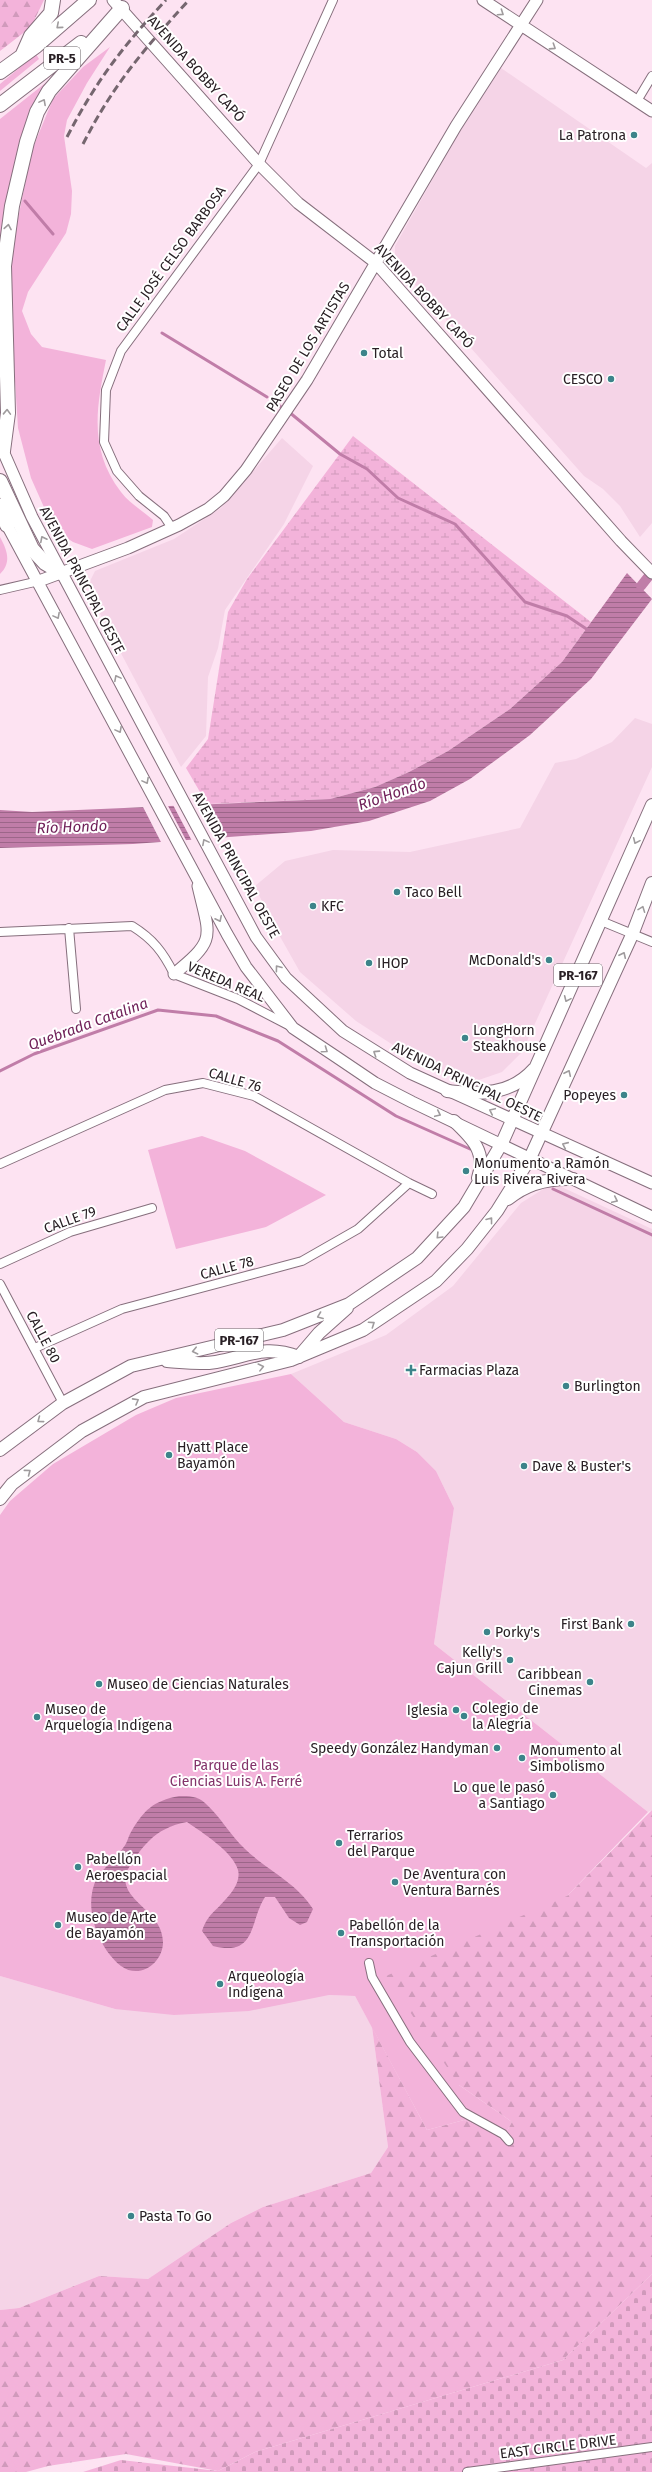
<svg xmlns="http://www.w3.org/2000/svg" width="652" height="2472" viewBox="0 0 652 2472" font-family="'Fira Sans',sans-serif">
  <style>
    .built { fill: #f5d4e7 }
    .green { fill: #f3b3da }
    .forest { fill: url(#forest-firs) }
    .wetland { fill: url(#wetland-marsh) }
    .cemetery { fill: url(#cemetery-stones) }
    .water { fill: url(#water-rules) }
    .pier { fill: #fde3f2 }
    .lines { fill: none; stroke-linecap: round; stroke-linejoin: round }
    .stream { stroke: #c07da8; stroke-width: 3 }
    .canal { stroke: #c07da8; stroke-width: 10 }
    .street-casing { stroke: #866f7d; stroke-width: 10 }
    .secondary-casing { stroke: #866f7d; stroke-width: 13 }
    .primary-casing { stroke: #866f7d; stroke-width: 14 }
    .highway-casing { stroke: #866f7d; stroke-width: 16 }
    .street { stroke: #fff; stroke-width: 8 }
    .secondary { stroke: #fff; stroke-width: 11 }
    .primary { stroke: #fff; stroke-width: 12 }
    .highway { stroke: #fff; stroke-width: 14 }
    .rail { stroke: #75666f; stroke-width: 3; stroke-dasharray: 8 4; stroke-linecap: butt }
    .oneway { stroke: #9f9b9d }
    .poi-dot { fill: #3c848a; stroke: #fff; stroke-width: 1.5 }
    .labels { text-anchor: middle; dominant-baseline: central; stroke-width: 4; stroke-linejoin: round; paint-order: stroke }
    .shield { fill: #fff; stroke: #696366; stroke-width: 1 }
    .shield-label { font-size: 13px; font-weight: bold; fill: #292025 }
    .street-label { font-size: 14px; fill: #292025; stroke: #fff }
    .poi-label { font-size: 14px; fill: #292025; stroke: #fff; text-anchor: start }
    .park-label { font-size: 14px; fill: #83336a; stroke: #fff }
    .water-label { font-size: 15px; font-style: italic; fill: #702159; stroke: #fff }
  </style>
  <defs>
    <pattern id="forest-firs" width="22" height="20" patternUnits="userSpaceOnUse"><rect width="22" height="20" fill="#f3b3da"/><path d="M5 1l3.5 6h-7zM16 11l3.5 6h-7z" fill="#d09abb"/></pattern>
    <pattern id="wetland-marsh" width="20" height="14" patternUnits="userSpaceOnUse"><rect width="20" height="14" fill="#f3b3da"/><path d="M1 5h8M5 5V1M11 12h8M15 12V8" fill="none" stroke="#d09abb"/></pattern>
    <pattern id="cemetery-stones" width="16" height="16" patternUnits="userSpaceOnUse"><rect width="16" height="16" fill="#f3b3da"/><path d="M2 7V4a2 2 0 0 1 4 0v3zM10 15v-3a2 2 0 0 1 4 0v3z" fill="#d09abb"/></pattern>
    <pattern id="water-rules" width="6" height="5" patternUnits="userSpaceOnUse"><rect width="6" height="5" fill="#c07da8"/><path d="M0 2.5h6" fill="none" stroke="#9c6689"/></pattern>
  </defs>
  <rect width="100%" height="100%" fill="#fde3f2"/>
  <path class="built" d="M501,68L646,168L652,163V523L640,537L620,506L603,489L584,476L395,262V246L465,122Z
    M282,438L313,466L284,524L225,610L218,648L208,677L206,736L181,767L95,604L89,583L95,571L174,539L221,508Z
    M635,718L652,724V767L522,1052L502,1072L470,1083L424,1065L356,1021L300,972L269,917L255,886L285,861L333,850L410,852L520,828L555,763L576,759L612,742Z
    M553,1183L652,1229V1810L648,1812L434,1644L454,1508L436,1471L417,1452L396,1439L344,1422L291,1374L386,1335L453,1286L521,1203Z
    M0,1976L115,2009L329,1995L355,1996L372,2027L388,2147L371,2173L263,2207L231,2223L148,2279L99,2276L19,2308L0,2310Z"/>
  <path class="green" d="M110,47L87,83L67,120L64,136L72,191L71,214L66,233L28,292L22,311L31,334L42,347L106,360C96,409 89,450 121,492C129,503 143,511 153,520L152,527L92,549L73,542L59,533L51,523L31,478L18,428L9,286L12,248L32,150L53,99L83,67Z
    M36,54L39,59L0,91V84Z
    M53,77L48,89L0,277V119Z
    M0,537C7,550 12,562 0,574Z
    M202,1136L245,1151L326,1195L266,1227L176,1249L148,1150Z
    M291,1374L344,1422L396,1439L417,1452L436,1471L454,1508L434,1644L648,1812L567,1896L459,2085L512,2122L504,2136L464,2120L427,2130L355,1996L329,1995L249,2011L174,2015L115,2009L0,1976V1515L10,1501L53,1464L136,1415L176,1398Z"/>
  <path class="forest" d="M0,0H44L31,27L0,51Z
    M652,1810V2274L563,2360L255,2452L218,2471L126,2454L48,2466L26,2472H0V2310L19,2308L99,2276L148,2279L231,2223L263,2207L371,2173L388,2147L372,2027L427,2130L464,2120L504,2136L512,2122L459,2085L386,1976L567,1896Z"/>
  <path class="wetland" d="M353,436L591,622L562,662L510,709L448,751L409,772L375,787L330,799L207,804L186,768L208,739L228,612L247,579Z"/>
  <path class="cemetery" d="M652,2274V2472H83L121,2460L218,2471L255,2452L563,2360Z"/>
  <path class="water" d="M627,573L652,599L591,679L530,735L470,779L430,801L369,821L311,831L133,844L0,848V810L32,812L330,799L375,787L409,772L448,751L510,709L562,662Z
    M179,1796C189,1796 198,1796 205,1803C220,1816 230,1835 245,1849C268,1871 296,1882 313,1909L307,1922L300,1925L289,1918L275,1897H265C249,1922 257,1957 213,1946L202,1931C208,1914 214,1913 225,1900C232,1893 241,1881 238,1870C233,1852 203,1833 187,1822C154,1828 141,1847 124,1876C125,1880 126,1886 128,1890C138,1908 162,1916 163,1942C163,1963 140,1980 121,1966C98,1948 82,1906 97,1878C104,1867 116,1859 123,1848C127,1844 128,1837 131,1832C144,1810 153,1801 179,1796Z"/>
  <path class="pier" d="M197,802L217,839L192,841L172,803Z
    M167,804L187,842L162,844L142,805Z"/>
  <g class="lines">
    <path class="stream" d="M25,201L53,234
      M162,333L267,397
      M274,402L284,409
      M289,412L340,454L367,469L398,498L455,524L525,602L567,616L588,630
      M0,1071L34,1054L158,1010L216,1016L278,1041L396,1116L470,1149
      M553,1189L652,1235"/>
    <path class="canal" d="M641,586L652,572"/>
    <defs>
      <path id="street" d="M637,101L652,76
        M172,528L164,516L139,496L117,471L104,442L106,390L121,351L259,164L333,0
        M0,590L39,581
        M601,921L652,942
        M69,928L76,1009
        M0,932L132,926C153,939 163,952 174,974L238,999L290,1026
        M0,1164L165,1090L203,1083L254,1096L409,1183L432,1194
        M0,1264L70,1232L152,1208
        M0,1284L63,1403
        M35,1348L122,1309L302,1261L358,1229L409,1183
        M369,1963L372,1977L410,2042L463,2112L503,2134L509,2141
        M467,2472L652,2447"/>
      <path id="secondary" d="M113,0L259,164L298,203L376,263L621,541L652,573
        M483,0L652,111
        M3,451L32,517L149,737L256,937L286,978L343,1031L410,1073L652,1183
        M7,525L227,934L246,967L293,1028L335,1056L375,1083L412,1102L652,1217
        M39,581L128,548L179,525L208,509L224,496L246,470L307,380L456,126L537,0
        M174,974C217,939 210,938 198,886"/>
      <path id="primary" d="M447,1091C480,1095 511,1095 534,1069
        M454,1121C472,1138 487,1152 478,1178
        M508,1199C527,1183 548,1178 573,1179
        M301,1354L319,1333L347,1308
        M167,1361C184,1362 199,1365 216,1362C249,1356 265,1344 299,1357
        M0,1450L63,1403L131,1366L283,1330L349,1304L417,1258L464,1207L502,1143L652,805
        M0,1499L12,1484L82,1431L144,1397L291,1360L363,1330L436,1281L467,1249L497,1211L530,1158L632,935L652,883"/>
      <path id="highway" d="M23,54L31,36L51,13L53,0
        M0,72L36,46L89,0
        M0,105L81,43
        M3,451L8,413L4,266L12,206L27,142L37,112L49,91L122,8
        M0,481L32,549L45,563L62,573
        M0,506L7,525"/>
    </defs>
    <use href="#street" class="street-casing"/>
    <use href="#secondary" class="secondary-casing"/>
    <use href="#primary" class="primary-casing"/>
    <use href="#highway" class="highway-casing"/>
    <use href="#street" class="street"/>
    <use href="#secondary" class="secondary"/>
    <use href="#primary" class="primary"/>
    <use href="#highway" class="highway"/>
    <path class="rail" d="M67,137C96,81 123,46 166,0
      M83,144C113,85 144,49 189,0"/>
  </g>
  <defs><path id="oneway-chevron" d="M-2-3.5L2.5 0L-2 3.5" fill="none" stroke-width="1.6" stroke-linecap="round" stroke-linejoin="round"/></defs>
  <g class="oneway">
    <use href="#oneway-chevron" transform="translate(501 13) rotate(34)"/>
    <use href="#oneway-chevron" transform="translate(59 26) rotate(139)"/>
    <use href="#oneway-chevron" transform="translate(553 47) rotate(33)"/>
    <use href="#oneway-chevron" transform="translate(43 102) rotate(-62)"/>
    <use href="#oneway-chevron" transform="translate(8 227) rotate(-80)"/>
    <use href="#oneway-chevron" transform="translate(7 412) rotate(-88)"/>
    <use href="#oneway-chevron" transform="translate(43 539) rotate(-117)"/>
    <use href="#oneway-chevron" transform="translate(57 616) rotate(62)"/>
    <use href="#oneway-chevron" transform="translate(117 678) rotate(-118)"/>
    <use href="#oneway-chevron" transform="translate(119 730) rotate(62)"/>
    <use href="#oneway-chevron" transform="translate(146 781) rotate(62)"/>
    <use href="#oneway-chevron" transform="translate(636 841) rotate(114)"/>
    <use href="#oneway-chevron" transform="translate(205 842) rotate(-118)"/>
    <use href="#oneway-chevron" transform="translate(642 909) rotate(-69)"/>
    <use href="#oneway-chevron" transform="translate(219 919) rotate(64)"/>
    <use href="#oneway-chevron" transform="translate(623 955) rotate(-65)"/>
    <use href="#oneway-chevron" transform="translate(278 968) rotate(-127)"/>
    <use href="#oneway-chevron" transform="translate(567 999) rotate(114)"/>
    <use href="#oneway-chevron" transform="translate(325 1050) rotate(35)"/>
    <use href="#oneway-chevron" transform="translate(376 1053) rotate(-147)"/>
    <use href="#oneway-chevron" transform="translate(568 1073) rotate(-65)"/>
    <use href="#oneway-chevron" transform="translate(492 1111) rotate(-155)"/>
    <use href="#oneway-chevron" transform="translate(438 1114) rotate(25)"/>
    <use href="#oneway-chevron" transform="translate(565 1145) rotate(-156)"/>
    <use href="#oneway-chevron" transform="translate(615 1200) rotate(25)"/>
    <use href="#oneway-chevron" transform="translate(490 1220) rotate(-52)"/>
    <use href="#oneway-chevron" transform="translate(439 1236) rotate(134)"/>
    <use href="#oneway-chevron" transform="translate(320 1316) rotate(159)"/>
    <use href="#oneway-chevron" transform="translate(372 1324) rotate(-34)"/>
    <use href="#oneway-chevron" transform="translate(195 1351) rotate(167)"/>
    <use href="#oneway-chevron" transform="translate(261 1367) rotate(-14)"/>
    <use href="#oneway-chevron" transform="translate(136 1401) rotate(-29)"/>
    <use href="#oneway-chevron" transform="translate(40 1420) rotate(143)"/>
    <use href="#oneway-chevron" transform="translate(28 1472) rotate(-37)"/>
  </g>
  <g class="poi-dot">
    <circle cx="634" cy="135" r="4"/>
    <circle cx="364" cy="353" r="4"/>
    <circle cx="611" cy="379" r="4"/>
    <circle cx="397" cy="892" r="4"/>
    <circle cx="313" cy="906" r="4"/>
    <circle cx="549" cy="960" r="4"/>
    <circle cx="369" cy="963" r="4"/>
    <circle cx="465" cy="1038" r="4"/>
    <circle cx="624" cy="1095" r="4"/>
    <circle cx="466" cy="1171" r="4"/>
    <path d="M409 1364h4v4h4v4h-4v4h-4v-4h-4v-4h4z"/>
    <circle cx="566" cy="1386" r="4"/>
    <circle cx="169" cy="1455" r="4"/>
    <circle cx="524" cy="1466" r="4"/>
    <circle cx="631" cy="1624" r="4"/>
    <circle cx="487" cy="1632" r="4"/>
    <circle cx="510" cy="1660" r="4"/>
    <circle cx="590" cy="1682" r="4"/>
    <circle cx="99" cy="1684" r="4"/>
    <circle cx="456" cy="1710" r="4"/>
    <circle cx="464" cy="1716" r="4"/>
    <circle cx="37" cy="1717" r="4"/>
    <circle cx="497" cy="1748" r="4"/>
    <circle cx="522" cy="1758" r="4"/>
    <circle cx="553" cy="1795" r="4"/>
    <circle cx="339" cy="1843" r="4"/>
    <circle cx="78" cy="1867" r="4"/>
    <circle cx="395" cy="1882" r="4"/>
    <circle cx="58" cy="1925" r="4"/>
    <circle cx="341" cy="1933" r="4"/>
    <circle cx="220" cy="1984" r="4"/>
    <circle cx="131" cy="2216" r="4"/>
  </g>
  <g class="labels">
    <g class="shield">
      <rect x="44" y="47" width="36" height="22" rx="3"/>
      <rect x="554" y="964" width="48" height="22" rx="3"/>
      <rect x="215" y="1329" width="48" height="22" rx="3"/>
    </g>
    <g class="shield-label">
      <text x="62" y="58">PR-5</text>
      <text x="578" y="975">PR-167</text>
      <text x="239" y="1340">PR-167</text>
    </g>
    <g class="street-label">
      <text transform="translate(196 69) rotate(48)">AVENIDA BOBBY CAPÓ</text>
      <text transform="translate(171 259) rotate(-54)">CALLE JOSÉ CELSO BARBOSA</text>
      <text transform="translate(424 296) rotate(47)">AVENIDA BOBBY CAPÓ</text>
      <text transform="translate(308 347) rotate(-59)">PASEO DE LOS ARTISTAS</text>
      <text transform="translate(82 580) rotate(62)">AVENIDA PRINCIPAL OESTE</text>
      <text transform="translate(236 865) rotate(61)">AVENIDA PRINCIPAL OESTE</text>
      <text transform="translate(226 982) rotate(23)">VEREDA REAL</text>
      <text transform="translate(235 1080) rotate(16)">CALLE 76</text>
      <text transform="translate(467 1082) rotate(26)">AVENIDA PRINCIPAL OESTE</text>
      <text transform="translate(70 1220) rotate(-20)">CALLE 79</text>
      <text transform="translate(227 1268) rotate(-15)">CALLE 78</text>
      <text transform="translate(43 1337) rotate(62)">CALLE 80</text>
      <text transform="translate(558 2447) rotate(-7)">EAST CIRCLE DRIVE</text>
    </g>
    <g class="poi-label">
      <text x="626" y="135" text-anchor="end">La Patrona</text>
      <text x="372" y="353">Total</text>
      <text x="603" y="379" text-anchor="end">CESCO</text>
      <text x="405" y="892">Taco Bell</text>
      <text x="321" y="906">KFC</text>
      <text x="541" y="960" text-anchor="end">McDonald's</text>
      <text x="377" y="963">IHOP</text>
      <text x="473" y="1030">LongHorn<tspan x="473" dy="16">Steakhouse</tspan></text>
      <text x="616" y="1095" text-anchor="end">Popeyes</text>
      <text x="474" y="1163">Monumento a Ramón<tspan x="474" dy="16">Luis Rivera Rivera</tspan></text>
      <text x="419" y="1370">Farmacias Plaza</text>
      <text x="574" y="1386">Burlington</text>
      <text x="177" y="1447">Hyatt Place<tspan x="177" dy="16">Bayamón</tspan></text>
      <text x="532" y="1466">Dave &amp; Buster's</text>
      <text x="623" y="1624" text-anchor="end">First Bank</text>
      <text x="495" y="1632">Porky's</text>
      <text x="502" y="1652" text-anchor="end">Kelly's<tspan x="502" dy="16">Cajun Grill</tspan></text>
      <text x="582" y="1674" text-anchor="end">Caribbean<tspan x="582" dy="16">Cinemas</tspan></text>
      <text x="107" y="1684">Museo de Ciencias Naturales</text>
      <text x="472" y="1708">Colegio de<tspan x="472" dy="16">la Alegría</tspan></text>
      <text x="45" y="1709">Museo de<tspan x="45" dy="16">Arquelogía Indígena</tspan></text>
      <text x="448" y="1710" text-anchor="end">Iglesia</text>
      <text x="489" y="1748" text-anchor="end">Speedy González Handyman</text>
      <text x="530" y="1750">Monumento al<tspan x="530" dy="16">Simbolismo</tspan></text>
      <text x="545" y="1787" text-anchor="end">Lo que le pasó<tspan x="545" dy="16">a Santiago</tspan></text>
      <text x="347" y="1835">Terrarios<tspan x="347" dy="16">del Parque</tspan></text>
      <text x="86" y="1859">Pabellón<tspan x="86" dy="16">Aeroespacial</tspan></text>
      <text x="403" y="1874">De Aventura con<tspan x="403" dy="16">Ventura Barnés</tspan></text>
      <text x="66" y="1917">Museo de Arte<tspan x="66" dy="16">de Bayamón</tspan></text>
      <text x="349" y="1925">Pabellón de la<tspan x="349" dy="16">Transportación</tspan></text>
      <text x="228" y="1976">Arqueología<tspan x="228" dy="16">Indígena</tspan></text>
      <text x="139" y="2216">Pasta To Go</text>
    </g>
    <g class="park-label">
      <text x="236" y="1765">Parque de las<tspan x="236" dy="16">Ciencias Luis A. Ferré</tspan></text>
    </g>
    <g class="water-label">
      <text transform="translate(392 794) rotate(-19)">Río Hondo</text>
      <text transform="translate(72 827) rotate(-2)">Río Hondo</text>
      <text transform="translate(88 1024) rotate(-20)">Quebrada Catalina</text>
    </g>
  </g>
</svg>
